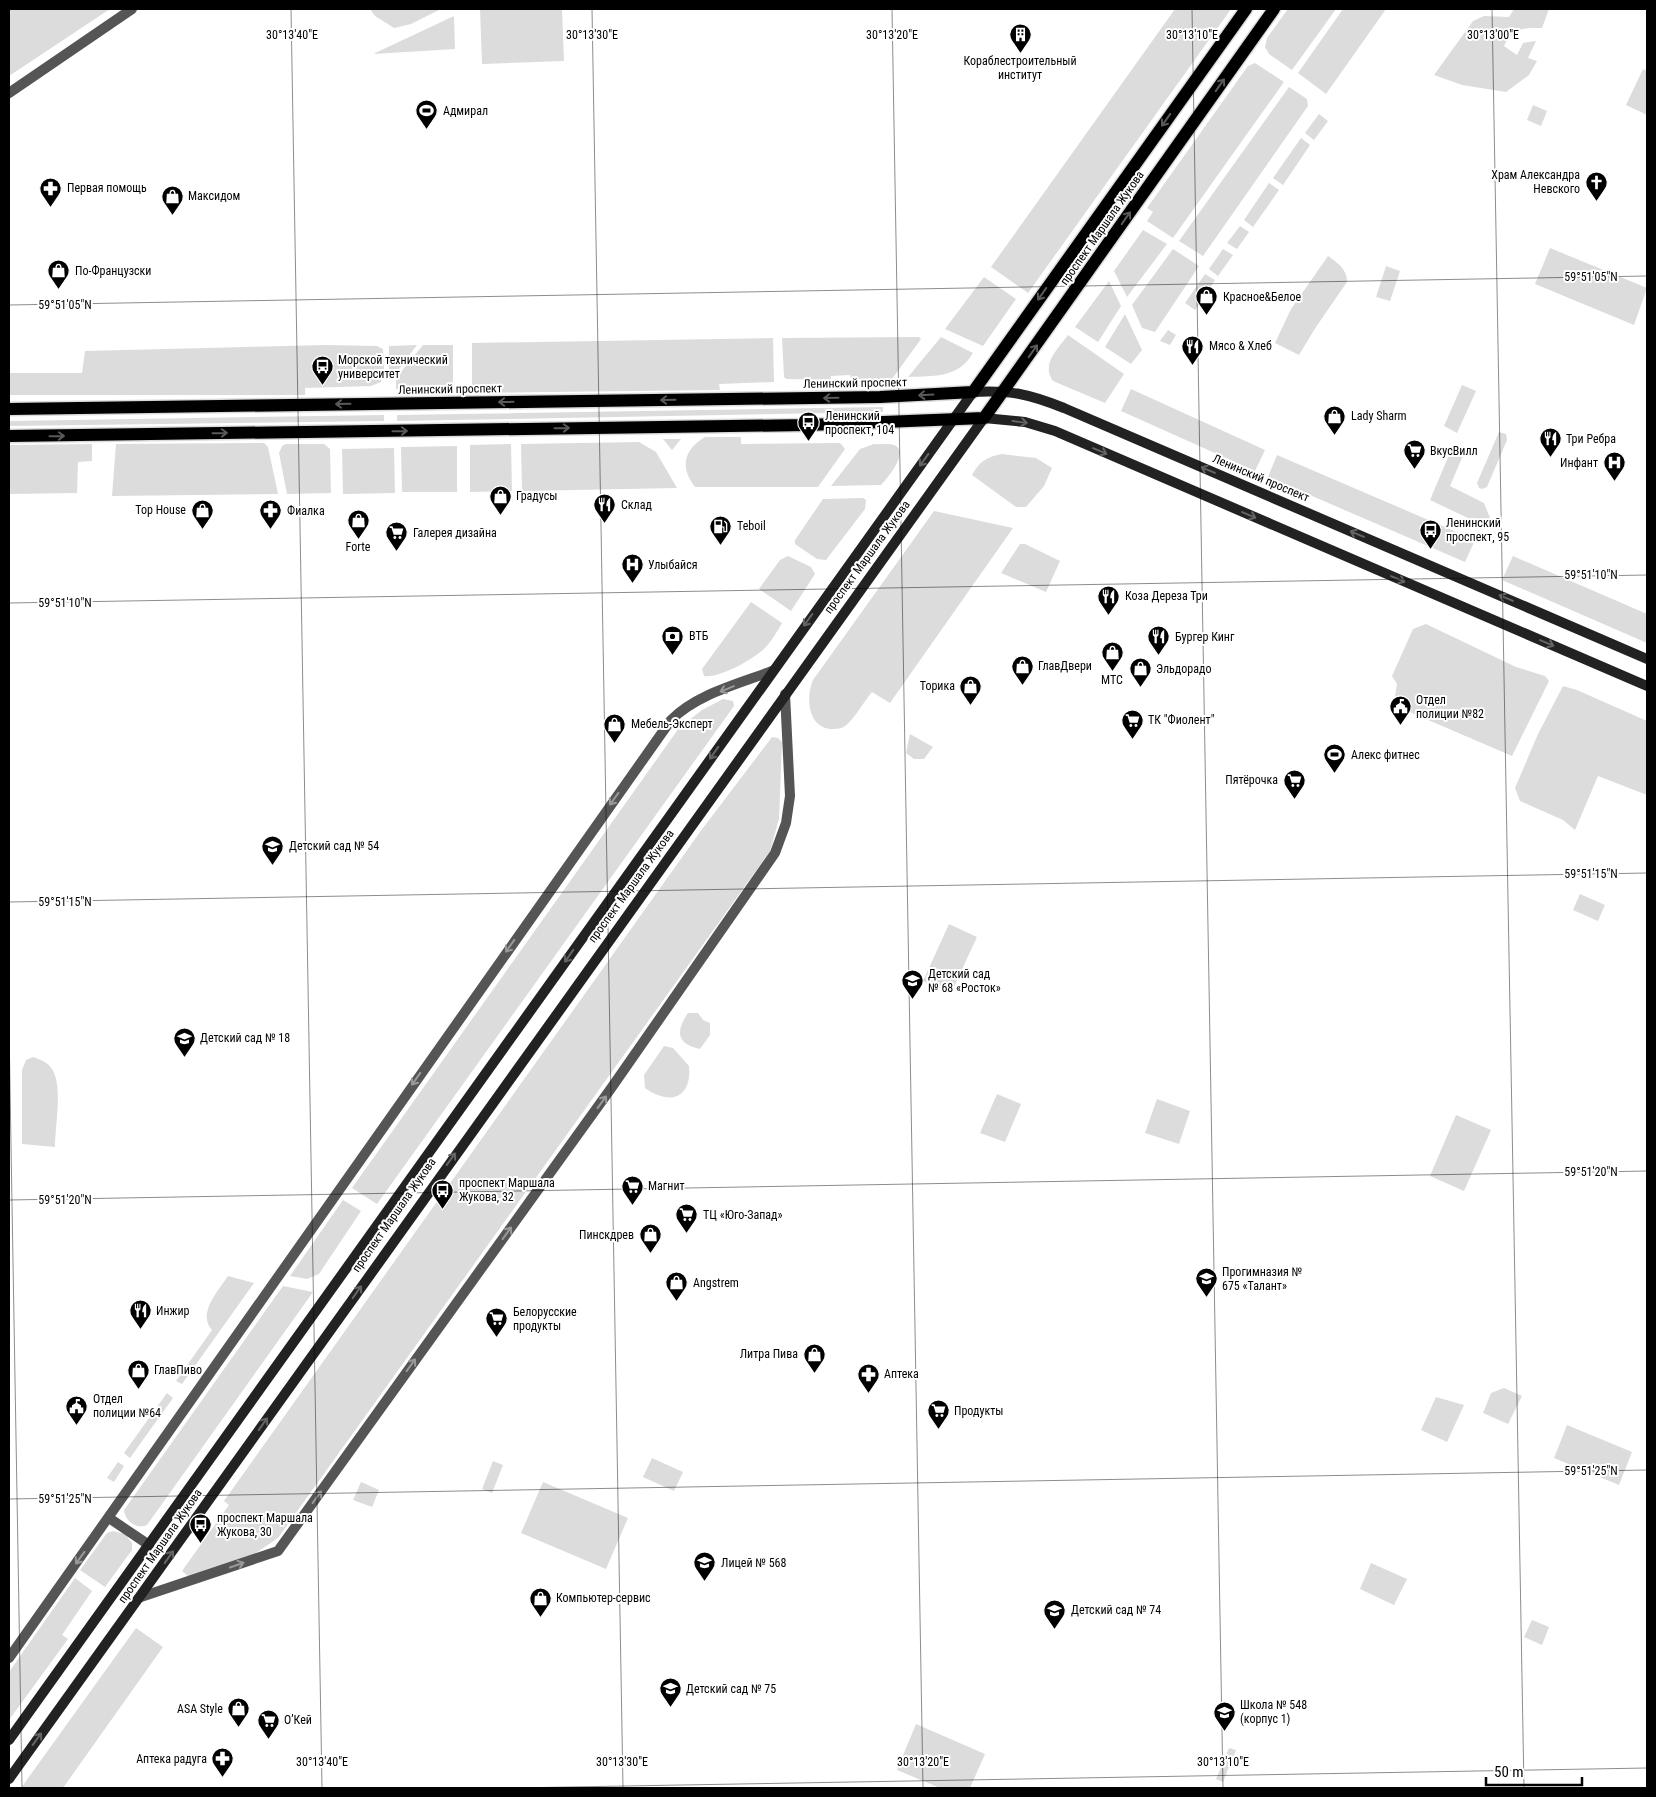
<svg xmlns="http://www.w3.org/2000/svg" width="1656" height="1797" viewBox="0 0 1656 1797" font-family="'Roboto Condensed',sans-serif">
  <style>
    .green { fill: #dcdcdc }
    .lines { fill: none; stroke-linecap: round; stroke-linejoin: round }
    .primary-casing { stroke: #dbdbdb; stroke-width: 15 }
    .street { stroke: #555; stroke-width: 10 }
    .secondary { stroke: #222; stroke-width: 10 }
    .primary { stroke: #000; stroke-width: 12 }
    .oneway { stroke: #595959 }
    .oneway2 { stroke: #646464 }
    .oneway3 { stroke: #999 }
    .ticks { fill: none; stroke: #000; stroke-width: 1; stroke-opacity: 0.45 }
    .labels { text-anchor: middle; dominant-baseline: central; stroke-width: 4; stroke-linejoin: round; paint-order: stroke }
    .poi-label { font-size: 12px; fill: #000; stroke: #fff; text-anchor: start }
    .street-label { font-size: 12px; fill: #000; stroke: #fff }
    .ticks-label { font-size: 12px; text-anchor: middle; fill: #000; stroke: #fff; stroke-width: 4; stroke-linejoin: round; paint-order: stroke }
  </style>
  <rect width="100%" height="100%" fill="#fff"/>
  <path class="green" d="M9,9H110L9,76Z
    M370,9H441L411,24L394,28L375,16Z
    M480,9H562L564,61L482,64Z
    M1175,9H1231L1028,293L991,267Z
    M1288,9H1336L1292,70L1269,54L1265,47L1267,38Z
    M1343,9H1386L1326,94L1298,73Z
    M1514,9H1549L1542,28C1522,28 1513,28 1504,46L1517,55L1523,43L1536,41L1528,58L1537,61L1529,75L1506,92L1462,85L1434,75L1473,21L1484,16L1509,17Z
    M454,16L455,49L373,54Z
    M1255,63L1284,82L1173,238L1147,221L1153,212L1147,208L1248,66Z
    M1643,69L1647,71V115L1626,105Z
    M1289,87L1307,99L1308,106L1203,256L1179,241Z
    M1533,105L1547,111L1541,126L1527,120Z
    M1319,114L1328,121L1314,140L1305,133Z
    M1301,138L1310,145L1283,185L1273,178Z
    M1269,183L1279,190L1253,227L1244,220Z
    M1240,226L1249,232L1237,249L1227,243Z
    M1143,230L1167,244L1127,297L1114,271Z
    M1550,248L1647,288L1634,325L1535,284Z
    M1173,249L1199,266L1155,332L1142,328L1132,305Z
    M1223,249L1233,255L1218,276L1209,269Z
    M1328,256C1338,263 1347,269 1347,282L1316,327L1299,355L1275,343L1291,309Z
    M1386,266L1400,271L1390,301L1376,297Z
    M1205,274L1215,280L1195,310L1185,303Z
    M984,277L1016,299L983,346L945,329Z
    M1109,281L1121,306L1098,342L1075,327Z
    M1125,314L1142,350L1131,364L1105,347Z
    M1168,330L1176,335L1170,345L1160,341Z
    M1068,335L1124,374L1105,403L1053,381C1041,364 1057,350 1068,335Z
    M919,337L921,339L892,379H851L850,375L831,376V380L786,379L784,377L782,338Z
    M941,337L973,353C958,378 935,376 908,377Z
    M773,338L774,382L719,384L720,390L472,393V343Z
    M326,345L377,346L383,349L384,368L381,382L371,386L305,388V395H9V373H82L85,351Z
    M417,345L394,376H389V346Z
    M423,345H453V393L406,394V389H396V378Z
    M1462,385L1476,391L1457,433L1444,426Z
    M1131,389L1265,450L1255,471L1121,411Z
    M883,407V412L397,421V415Z
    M384,415V421L9,426V421Z
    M1499,432L1506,434L1507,440L1487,487L1482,489L1479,488L1477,483Z
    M705,437H741V444L840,443L845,449L818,487H695C680,468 683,450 705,437Z
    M663,439H681L672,450Z
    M639,442L656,452L677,488L522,491L521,444Z
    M264,443L268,447L278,494L112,496L116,444Z
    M92,444V461L78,462L77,493L9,494V445Z
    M286,444H324L330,449L331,493L287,494L279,453L282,446Z
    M511,444L512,491L470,492V445Z
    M874,444C880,445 888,443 894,445C910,451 888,478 881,485L831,486L860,449Z
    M457,446V492H402L401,447Z
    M394,448L395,493L343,494L342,449Z
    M1452,448L1464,453L1450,486L1484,503L1494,528H1489L1430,500Z
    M1002,454L1036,458L1052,468L1044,486L1026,507H1016L972,475C980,461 987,457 1002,454Z
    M1277,455L1475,540L1465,562L1268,477Z
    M863,498L866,500L865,509L826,560L817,559L795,544V540L823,499Z
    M934,511L1013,528L890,703L872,692C865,700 853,721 845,726C841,729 835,729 830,729C807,726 806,696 813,680Z
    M1020,544H1025L1060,561L1046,592L1001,573Z
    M788,556L811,567L815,574L791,611L759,589L780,560Z
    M1513,556L1647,614V643L1502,580Z
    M751,602L782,623C777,632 771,642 764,649C753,659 719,679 704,676L702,669Z
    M1426,624L1516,667L1545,676L1549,681L1512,756L1398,707L1394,702L1397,684L1392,676L1413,629Z
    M1563,686L1577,690L1647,721V795L1598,776L1575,830L1563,820L1520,801L1515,788L1538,734Z
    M723,699L733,701L734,706L377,1204L352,1188L679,728L702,710Z
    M910,734L933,747L924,759H914L906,753Z
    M772,737L778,738L782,742L779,819L770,851L278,1538L256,1553L189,1577L182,1571L229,1505L224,1501L700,832Z
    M1580,894L1605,905L1598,921L1573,910Z
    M949,924L977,937L951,993L923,981Z
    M688,1013H698L703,1020L710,1023V1035L700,1049C677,1044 675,1032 688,1013Z
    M664,1046L673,1048L689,1066C692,1098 670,1106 645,1088L644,1075Z
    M33,1057C42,1060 51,1064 54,1073C62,1090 55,1127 55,1147L22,1144V1070L26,1060Z
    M997,1094L1021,1104L1005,1142L980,1133Z
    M1157,1099L1190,1111L1179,1144L1145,1133Z
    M1456,1115L1491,1130L1464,1191L1430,1176Z
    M343,1200L361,1211L319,1274L307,1279L290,1276Z
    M228,1276L254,1283L182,1384L176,1381L212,1330C197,1314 218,1291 228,1276Z
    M283,1286L313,1292L147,1525C137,1530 125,1521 124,1510Z
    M1504,1388L1522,1396L1508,1424L1483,1413L1491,1393Z
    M167,1393L173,1398L130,1458L124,1453Z
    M1436,1397L1464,1405L1447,1442L1421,1430Z
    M1567,1425L1632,1452L1619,1485L1554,1458Z
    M652,1458L683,1472L674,1491L643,1477Z
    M493,1461L503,1465L492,1493L482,1489Z
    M118,1462L124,1466L114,1482L107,1478Z
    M361,1482L379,1490L372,1507L353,1500Z
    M543,1482L628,1518L606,1569L521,1533Z
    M113,1531L125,1534L132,1543V1550L105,1587L80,1570L107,1533Z
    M1371,1563L1407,1579L1394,1605L1360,1589Z
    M75,1578L92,1591L62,1635L68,1639L9,1720V1672Z
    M1532,1620L1549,1627L1542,1645L1524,1637Z
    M136,1628L163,1647L63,1788H21Z
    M916,1724L985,1754L970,1788H940L897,1770Z
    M1229,1748L1236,1750L1223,1782L1216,1779Z"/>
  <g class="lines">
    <defs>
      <path id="primary" d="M9,409L880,397L973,392L1246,9
        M9,436L808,425L984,418L1274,9"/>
    </defs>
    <use href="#primary" class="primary-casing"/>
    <path class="street" d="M9,93L132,9
      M109,1518L149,1545
      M141,1597L278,1551L612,1087L775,853L786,823L790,796L785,694
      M9,1658L671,720C697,694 738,684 772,671"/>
    <path class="secondary" d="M9,1740L973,392C1011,390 1029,394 1064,408L1647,659
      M9,1779L984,418L1025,422L1055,431L1647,686"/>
    <use href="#primary" class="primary"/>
  </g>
  <defs><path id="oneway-shaft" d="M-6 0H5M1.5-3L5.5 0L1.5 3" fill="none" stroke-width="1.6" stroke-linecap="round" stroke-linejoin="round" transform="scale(1.25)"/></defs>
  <g class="oneway">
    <use href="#oneway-shaft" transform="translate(1220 85) rotate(-55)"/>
    <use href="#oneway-shaft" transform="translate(1166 120) rotate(125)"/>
    <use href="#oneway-shaft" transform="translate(1126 218) rotate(-55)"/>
    <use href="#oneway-shaft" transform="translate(1042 294) rotate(125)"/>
    <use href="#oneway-shaft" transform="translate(1033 351) rotate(-55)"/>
    <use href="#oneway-shaft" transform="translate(926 395) rotate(177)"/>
    <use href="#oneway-shaft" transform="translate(831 398) rotate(179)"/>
    <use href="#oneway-shaft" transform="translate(668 400) rotate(179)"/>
    <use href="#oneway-shaft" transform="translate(506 402) rotate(179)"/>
    <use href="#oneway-shaft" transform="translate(343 404) rotate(179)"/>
    <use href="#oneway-shaft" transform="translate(562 428) rotate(-1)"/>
    <use href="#oneway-shaft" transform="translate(400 431) rotate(-1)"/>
    <use href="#oneway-shaft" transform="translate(220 433) rotate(-1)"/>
    <use href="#oneway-shaft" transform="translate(57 436) rotate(-1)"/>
  </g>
  <g class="oneway2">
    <use href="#oneway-shaft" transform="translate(1020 422) rotate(8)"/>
    <use href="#oneway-shaft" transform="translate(1100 451) rotate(23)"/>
    <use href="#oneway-shaft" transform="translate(924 460) rotate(126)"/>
    <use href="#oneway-shaft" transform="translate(1208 470) rotate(-157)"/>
    <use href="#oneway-shaft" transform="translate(1249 515) rotate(23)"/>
    <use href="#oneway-shaft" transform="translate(1357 534) rotate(-157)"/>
    <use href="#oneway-shaft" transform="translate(1398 579) rotate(23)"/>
    <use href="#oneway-shaft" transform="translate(1506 598) rotate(-157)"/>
    <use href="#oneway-shaft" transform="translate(808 620) rotate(126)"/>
    <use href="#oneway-shaft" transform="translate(1547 643) rotate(23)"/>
    <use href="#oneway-shaft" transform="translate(714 753) rotate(125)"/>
    <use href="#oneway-shaft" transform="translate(569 956) rotate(125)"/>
    <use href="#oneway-shaft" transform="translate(451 1159) rotate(-54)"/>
    <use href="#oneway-shaft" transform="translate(357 1292) rotate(-55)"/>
    <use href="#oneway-shaft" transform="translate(263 1424) rotate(-55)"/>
    <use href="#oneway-shaft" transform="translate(169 1557) rotate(-55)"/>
    <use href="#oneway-shaft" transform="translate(37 1739) rotate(-54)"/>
  </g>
  <g class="oneway3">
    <use href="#oneway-shaft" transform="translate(727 689) rotate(158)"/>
    <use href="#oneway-shaft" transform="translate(614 799) rotate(126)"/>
    <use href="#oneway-shaft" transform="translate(510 946) rotate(125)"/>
    <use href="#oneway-shaft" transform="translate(416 1079) rotate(125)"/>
    <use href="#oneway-shaft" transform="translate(602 1102) rotate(-54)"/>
    <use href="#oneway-shaft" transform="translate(507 1233) rotate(-54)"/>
    <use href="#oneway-shaft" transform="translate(411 1365) rotate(-54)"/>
    <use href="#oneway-shaft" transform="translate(317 1497) rotate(-54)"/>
    <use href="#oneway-shaft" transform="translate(80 1558) rotate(126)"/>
    <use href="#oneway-shaft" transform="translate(237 1565) rotate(-19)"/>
  </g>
  <path class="ticks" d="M291,9L322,1788M592,9L623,1788M892,9L923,1788M1192,9L1223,1788M1492,9L1524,1788M9,305L1647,276M9,603L1647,575M9,902L1647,873M9,1027L22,1788M9,1200L1647,1171M9,1499L1647,1470M512,1788L1647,1768"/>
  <defs>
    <symbol id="building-pin" viewBox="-11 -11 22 30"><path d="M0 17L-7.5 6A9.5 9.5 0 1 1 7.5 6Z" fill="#000" stroke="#fff"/><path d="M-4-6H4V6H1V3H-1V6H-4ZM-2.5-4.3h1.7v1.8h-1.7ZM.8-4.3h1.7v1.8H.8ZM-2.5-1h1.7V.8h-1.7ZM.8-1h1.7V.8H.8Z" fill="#fff"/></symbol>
    <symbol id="stadium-pin" viewBox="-11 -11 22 30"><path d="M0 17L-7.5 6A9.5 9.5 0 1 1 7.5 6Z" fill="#000" stroke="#fff"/><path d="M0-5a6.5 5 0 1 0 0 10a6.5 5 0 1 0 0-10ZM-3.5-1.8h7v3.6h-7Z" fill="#fff"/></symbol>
    <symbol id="church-pin" viewBox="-11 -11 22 30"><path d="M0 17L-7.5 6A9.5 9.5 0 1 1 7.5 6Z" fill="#000" stroke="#fff"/><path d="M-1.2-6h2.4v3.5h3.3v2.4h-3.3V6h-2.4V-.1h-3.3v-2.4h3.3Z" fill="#fff"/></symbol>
    <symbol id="pharmacy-pin" viewBox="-11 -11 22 30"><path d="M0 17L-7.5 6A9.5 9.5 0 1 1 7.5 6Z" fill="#000" stroke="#fff"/><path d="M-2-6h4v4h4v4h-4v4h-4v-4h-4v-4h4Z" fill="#fff"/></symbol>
    <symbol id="shop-pin" viewBox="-11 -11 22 30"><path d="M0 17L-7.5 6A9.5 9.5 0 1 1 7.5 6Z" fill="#000" stroke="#fff"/><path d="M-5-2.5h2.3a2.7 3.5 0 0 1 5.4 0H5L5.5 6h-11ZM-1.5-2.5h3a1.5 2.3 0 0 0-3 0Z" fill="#fff"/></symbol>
    <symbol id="restaurant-pin" viewBox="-11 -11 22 30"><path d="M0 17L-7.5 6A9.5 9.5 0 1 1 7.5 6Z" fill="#000" stroke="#fff"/><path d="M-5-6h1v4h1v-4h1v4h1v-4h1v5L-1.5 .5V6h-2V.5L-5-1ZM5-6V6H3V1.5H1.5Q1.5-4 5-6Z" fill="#fff"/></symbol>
    <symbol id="bus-pin" viewBox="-11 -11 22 30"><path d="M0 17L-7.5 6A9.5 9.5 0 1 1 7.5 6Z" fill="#000" stroke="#fff"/><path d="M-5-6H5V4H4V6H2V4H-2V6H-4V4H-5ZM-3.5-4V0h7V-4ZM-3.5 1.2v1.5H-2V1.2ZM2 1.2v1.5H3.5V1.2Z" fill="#fff"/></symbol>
    <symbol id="supermarket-pin" viewBox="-11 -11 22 30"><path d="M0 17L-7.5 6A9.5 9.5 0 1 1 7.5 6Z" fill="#000" stroke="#fff"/><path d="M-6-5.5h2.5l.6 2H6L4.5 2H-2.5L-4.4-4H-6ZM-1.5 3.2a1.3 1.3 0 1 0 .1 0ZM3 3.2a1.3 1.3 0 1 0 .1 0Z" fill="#fff"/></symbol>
    <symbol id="hospital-pin" viewBox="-11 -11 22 30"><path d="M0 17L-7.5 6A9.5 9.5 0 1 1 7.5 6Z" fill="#000" stroke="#fff"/><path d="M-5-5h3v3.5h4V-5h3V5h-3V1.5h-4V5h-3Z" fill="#fff"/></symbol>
    <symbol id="fuel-pin" viewBox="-11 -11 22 30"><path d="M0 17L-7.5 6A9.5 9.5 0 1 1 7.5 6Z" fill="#000" stroke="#fff"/><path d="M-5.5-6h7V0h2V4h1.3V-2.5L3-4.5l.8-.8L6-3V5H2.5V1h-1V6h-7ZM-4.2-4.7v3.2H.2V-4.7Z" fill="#fff"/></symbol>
    <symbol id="bank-pin" viewBox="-11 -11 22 30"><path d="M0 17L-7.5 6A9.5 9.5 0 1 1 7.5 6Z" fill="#000" stroke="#fff"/><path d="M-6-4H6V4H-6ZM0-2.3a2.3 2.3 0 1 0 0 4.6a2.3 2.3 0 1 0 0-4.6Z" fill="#fff"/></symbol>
    <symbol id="civic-pin" viewBox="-11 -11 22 30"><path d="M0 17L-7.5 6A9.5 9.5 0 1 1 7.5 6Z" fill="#000" stroke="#fff"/><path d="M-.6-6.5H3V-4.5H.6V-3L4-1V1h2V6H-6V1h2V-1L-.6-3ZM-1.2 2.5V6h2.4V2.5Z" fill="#fff"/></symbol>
    <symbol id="school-pin" viewBox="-11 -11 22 30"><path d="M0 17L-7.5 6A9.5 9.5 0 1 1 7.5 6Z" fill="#000" stroke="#fff"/><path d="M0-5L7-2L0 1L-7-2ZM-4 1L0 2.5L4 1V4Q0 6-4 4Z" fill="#fff"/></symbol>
  </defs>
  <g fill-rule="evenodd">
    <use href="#building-pin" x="1008" y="22" width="25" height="34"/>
    <use href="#stadium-pin" x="414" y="98" width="25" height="34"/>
    <use href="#church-pin" x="1584" y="170" width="25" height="34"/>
    <use href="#pharmacy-pin" x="38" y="176" width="25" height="34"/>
    <use href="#shop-pin" x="160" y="184" width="25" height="34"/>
    <use href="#shop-pin" x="46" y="258" width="25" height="34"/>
    <use href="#shop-pin" x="1194" y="284" width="25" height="34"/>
    <use href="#restaurant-pin" x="1180" y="334" width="25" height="34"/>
    <use href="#bus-pin" x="310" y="354" width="25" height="34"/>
    <use href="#shop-pin" x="1322" y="404" width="25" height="34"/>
    <use href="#bus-pin" x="796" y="410" width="25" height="34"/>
    <use href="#restaurant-pin" x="1538" y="426" width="25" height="34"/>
    <use href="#supermarket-pin" x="1402" y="438" width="25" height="34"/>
    <use href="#hospital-pin" x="1602" y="450" width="25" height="34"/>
    <use href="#shop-pin" x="488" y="484" width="25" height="34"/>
    <use href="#restaurant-pin" x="592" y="492" width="25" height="34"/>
    <use href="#shop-pin" x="190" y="498" width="25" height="34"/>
    <use href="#pharmacy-pin" x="258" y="498" width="25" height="34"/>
    <use href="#shop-pin" x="346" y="508" width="25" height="34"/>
    <use href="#fuel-pin" x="708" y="514" width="25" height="34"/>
    <use href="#bus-pin" x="1418" y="518" width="25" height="34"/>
    <use href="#supermarket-pin" x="384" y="520" width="25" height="34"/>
    <use href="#hospital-pin" x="620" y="552" width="25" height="34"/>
    <use href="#restaurant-pin" x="1096" y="584" width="25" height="34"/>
    <use href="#bank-pin" x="660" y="624" width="25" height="34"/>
    <use href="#restaurant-pin" x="1146" y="624" width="25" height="34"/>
    <use href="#shop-pin" x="1100" y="640" width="25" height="34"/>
    <use href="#shop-pin" x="1010" y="654" width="25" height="34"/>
    <use href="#shop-pin" x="1128" y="656" width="25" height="34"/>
    <use href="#shop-pin" x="958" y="674" width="25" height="34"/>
    <use href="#civic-pin" x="1388" y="694" width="25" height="34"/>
    <use href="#supermarket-pin" x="1120" y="708" width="25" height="34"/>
    <use href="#shop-pin" x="602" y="712" width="25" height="34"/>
    <use href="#stadium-pin" x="1322" y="742" width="25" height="34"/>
    <use href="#supermarket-pin" x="1282" y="768" width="25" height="34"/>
    <use href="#school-pin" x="260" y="834" width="25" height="34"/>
    <use href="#school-pin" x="900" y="968" width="25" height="34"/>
    <use href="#school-pin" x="172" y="1026" width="25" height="34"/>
    <use href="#supermarket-pin" x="620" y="1174" width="25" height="34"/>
    <use href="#bus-pin" x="430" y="1178" width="25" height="34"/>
    <use href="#supermarket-pin" x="674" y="1202" width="25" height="34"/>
    <use href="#shop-pin" x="638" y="1222" width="25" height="34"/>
    <use href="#school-pin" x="1194" y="1266" width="25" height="34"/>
    <use href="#shop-pin" x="664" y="1270" width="25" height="34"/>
    <use href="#restaurant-pin" x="128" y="1298" width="25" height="34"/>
    <use href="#supermarket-pin" x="484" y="1306" width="25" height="34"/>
    <use href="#shop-pin" x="802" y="1342" width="25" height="34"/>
    <use href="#shop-pin" x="126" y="1358" width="25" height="34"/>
    <use href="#pharmacy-pin" x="856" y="1362" width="25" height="34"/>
    <use href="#civic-pin" x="64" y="1394" width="25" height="34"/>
    <use href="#supermarket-pin" x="926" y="1398" width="25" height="34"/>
    <use href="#bus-pin" x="188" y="1512" width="25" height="34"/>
    <use href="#school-pin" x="692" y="1550" width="25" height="34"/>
    <use href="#shop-pin" x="528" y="1586" width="25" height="34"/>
    <use href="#school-pin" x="1042" y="1598" width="25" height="34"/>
    <use href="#school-pin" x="658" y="1676" width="25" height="34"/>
    <use href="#shop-pin" x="226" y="1696" width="25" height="34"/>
    <use href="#school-pin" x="1212" y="1700" width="25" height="34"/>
    <use href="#supermarket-pin" x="256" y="1708" width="25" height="34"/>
    <use href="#pharmacy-pin" x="210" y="1746" width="25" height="34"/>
  </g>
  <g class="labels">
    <g class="poi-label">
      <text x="1020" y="61" text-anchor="middle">Кораблестроительный<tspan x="1020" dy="14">институт</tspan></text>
      <text x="443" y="111">Адмирал</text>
      <text x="1580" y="175" text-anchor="end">Храм Александра<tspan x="1580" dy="14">Невского</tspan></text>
      <text x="67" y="188">Первая помощь</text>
      <text x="188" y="196">Максидом</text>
      <text x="75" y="271">По-Французски</text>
      <text x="1223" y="297">Красное&amp;Белое</text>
      <text x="1209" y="346">Мясо &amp; Хлеб</text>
      <text x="338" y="360">Морской технический<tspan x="338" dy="14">университет</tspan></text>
      <text x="825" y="416">Ленинский<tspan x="825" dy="14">проспект, 104</tspan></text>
      <text x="1351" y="416">Lady Sharm</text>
      <text x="1566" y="439">Три Ребра</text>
      <text x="1430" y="451">ВкусВилл</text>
      <text x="1598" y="463" text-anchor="end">Инфант</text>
      <text x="516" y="496">Градусы</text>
      <text x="621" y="505">Склад</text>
      <text x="186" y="510" text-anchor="end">Top House</text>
      <text x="287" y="511">Фиалка</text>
      <text x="1446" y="523">Ленинский<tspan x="1446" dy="14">проспект, 95</tspan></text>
      <text x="737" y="526">Teboil</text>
      <text x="413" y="533">Галерея дизайна</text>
      <text x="358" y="547" text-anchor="middle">Forte</text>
      <text x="648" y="565">Улыбайся</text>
      <text x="1125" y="596">Коза Дереза Три</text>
      <text x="689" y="636">ВТБ</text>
      <text x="1175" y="637">Бургер Кинг</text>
      <text x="1038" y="666">ГлавДвери</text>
      <text x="1156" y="669">Эльдорадо</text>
      <text x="1112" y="680" text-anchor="middle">МТС</text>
      <text x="955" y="686" text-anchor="end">Торика</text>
      <text x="1416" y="700">Отдел<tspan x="1416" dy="14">полиции №82</tspan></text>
      <text x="1148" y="720">ТК "Фиолент"</text>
      <text x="631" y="724">Мебель-Эксперт</text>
      <text x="1351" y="755">Алекс фитнес</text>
      <text x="1278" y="780" text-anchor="end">Пятёрочка</text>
      <text x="289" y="846">Детский сад № 54</text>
      <text x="928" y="974">Детский сад<tspan x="928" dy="14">№ 68 «Росток»</tspan></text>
      <text x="200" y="1038">Детский сад № 18</text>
      <text x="459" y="1183">проспект Маршала<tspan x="459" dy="14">Жукова, 32</tspan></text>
      <text x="648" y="1186">Магнит</text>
      <text x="703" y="1215">ТЦ «Юго-Запад»</text>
      <text x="634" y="1235" text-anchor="end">Пинскдрев</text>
      <text x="1222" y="1272">Прогимназия №<tspan x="1222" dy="14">675 «Талант»</tspan></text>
      <text x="693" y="1283">Angstrem</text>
      <text x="156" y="1311">Инжир</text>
      <text x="513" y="1312">Белорусские<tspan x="513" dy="14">продукты</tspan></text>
      <text x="798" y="1354" text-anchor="end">Литра Пива</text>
      <text x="154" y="1370">ГлавПиво</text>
      <text x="884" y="1374">Аптека</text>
      <text x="93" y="1399">Отдел<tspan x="93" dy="14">полиции №64</tspan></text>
      <text x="954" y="1411">Продукты</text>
      <text x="217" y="1518">проспект Маршала<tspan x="217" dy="14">Жукова, 30</tspan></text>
      <text x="721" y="1563">Лицей № 568</text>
      <text x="556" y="1598">Компьютер-сервис</text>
      <text x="1071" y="1610">Детский сад № 74</text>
      <text x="686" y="1689">Детский сад № 75</text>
      <text x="1240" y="1705">Школа № 548<tspan x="1240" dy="14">(корпус 1)</tspan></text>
      <text x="223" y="1709" text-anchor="end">ASA Style</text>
      <text x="284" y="1720">О’Кей</text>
      <text x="207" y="1759" text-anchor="end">Аптека радуга</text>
    </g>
    <g class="street-label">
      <text transform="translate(1102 228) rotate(-55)">проспект Маршала Жукова</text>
      <text transform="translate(855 383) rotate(-1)">Ленинский проспект</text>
      <text transform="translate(450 389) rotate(-1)">Ленинский проспект</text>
      <text transform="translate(1261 478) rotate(23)">Ленинский проспект</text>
      <text transform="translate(867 557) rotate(-54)">проспект Маршала Жукова</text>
      <text transform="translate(631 886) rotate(-54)">проспект Маршала Жукова</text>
      <text transform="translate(394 1215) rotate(-55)">проспект Маршала Жукова</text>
      <text transform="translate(160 1546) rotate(-55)">проспект Маршала Жукова</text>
    </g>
  </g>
  <g class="ticks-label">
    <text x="292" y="39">30°13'40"E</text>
    <text x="592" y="39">30°13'30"E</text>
    <text x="892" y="39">30°13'20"E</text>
    <text x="1192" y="39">30°13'10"E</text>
    <text x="1493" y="39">30°13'00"E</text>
    <text x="1591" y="281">59°51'05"N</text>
    <text x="65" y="309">59°51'05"N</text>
    <text x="1591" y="579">59°51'10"N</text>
    <text x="65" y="607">59°51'10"N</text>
    <text x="1591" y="878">59°51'15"N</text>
    <text x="65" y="906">59°51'15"N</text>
    <text x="1591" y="1176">59°51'20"N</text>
    <text x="65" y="1204">59°51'20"N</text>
    <text x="1591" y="1475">59°51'25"N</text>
    <text x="65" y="1503">59°51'25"N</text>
    <text x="322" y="1766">30°13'40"E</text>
    <text x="622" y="1766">30°13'30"E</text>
    <text x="923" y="1766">30°13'20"E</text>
    <text x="1223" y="1766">30°13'10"E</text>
  </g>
  <rect width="1656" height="1797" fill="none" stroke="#000000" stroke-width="20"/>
  <path d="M1486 1777v8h96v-8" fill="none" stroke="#000000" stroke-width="2.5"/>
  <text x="1494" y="1777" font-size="15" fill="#000000" stroke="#ffffff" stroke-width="4" paint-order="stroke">50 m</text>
</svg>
